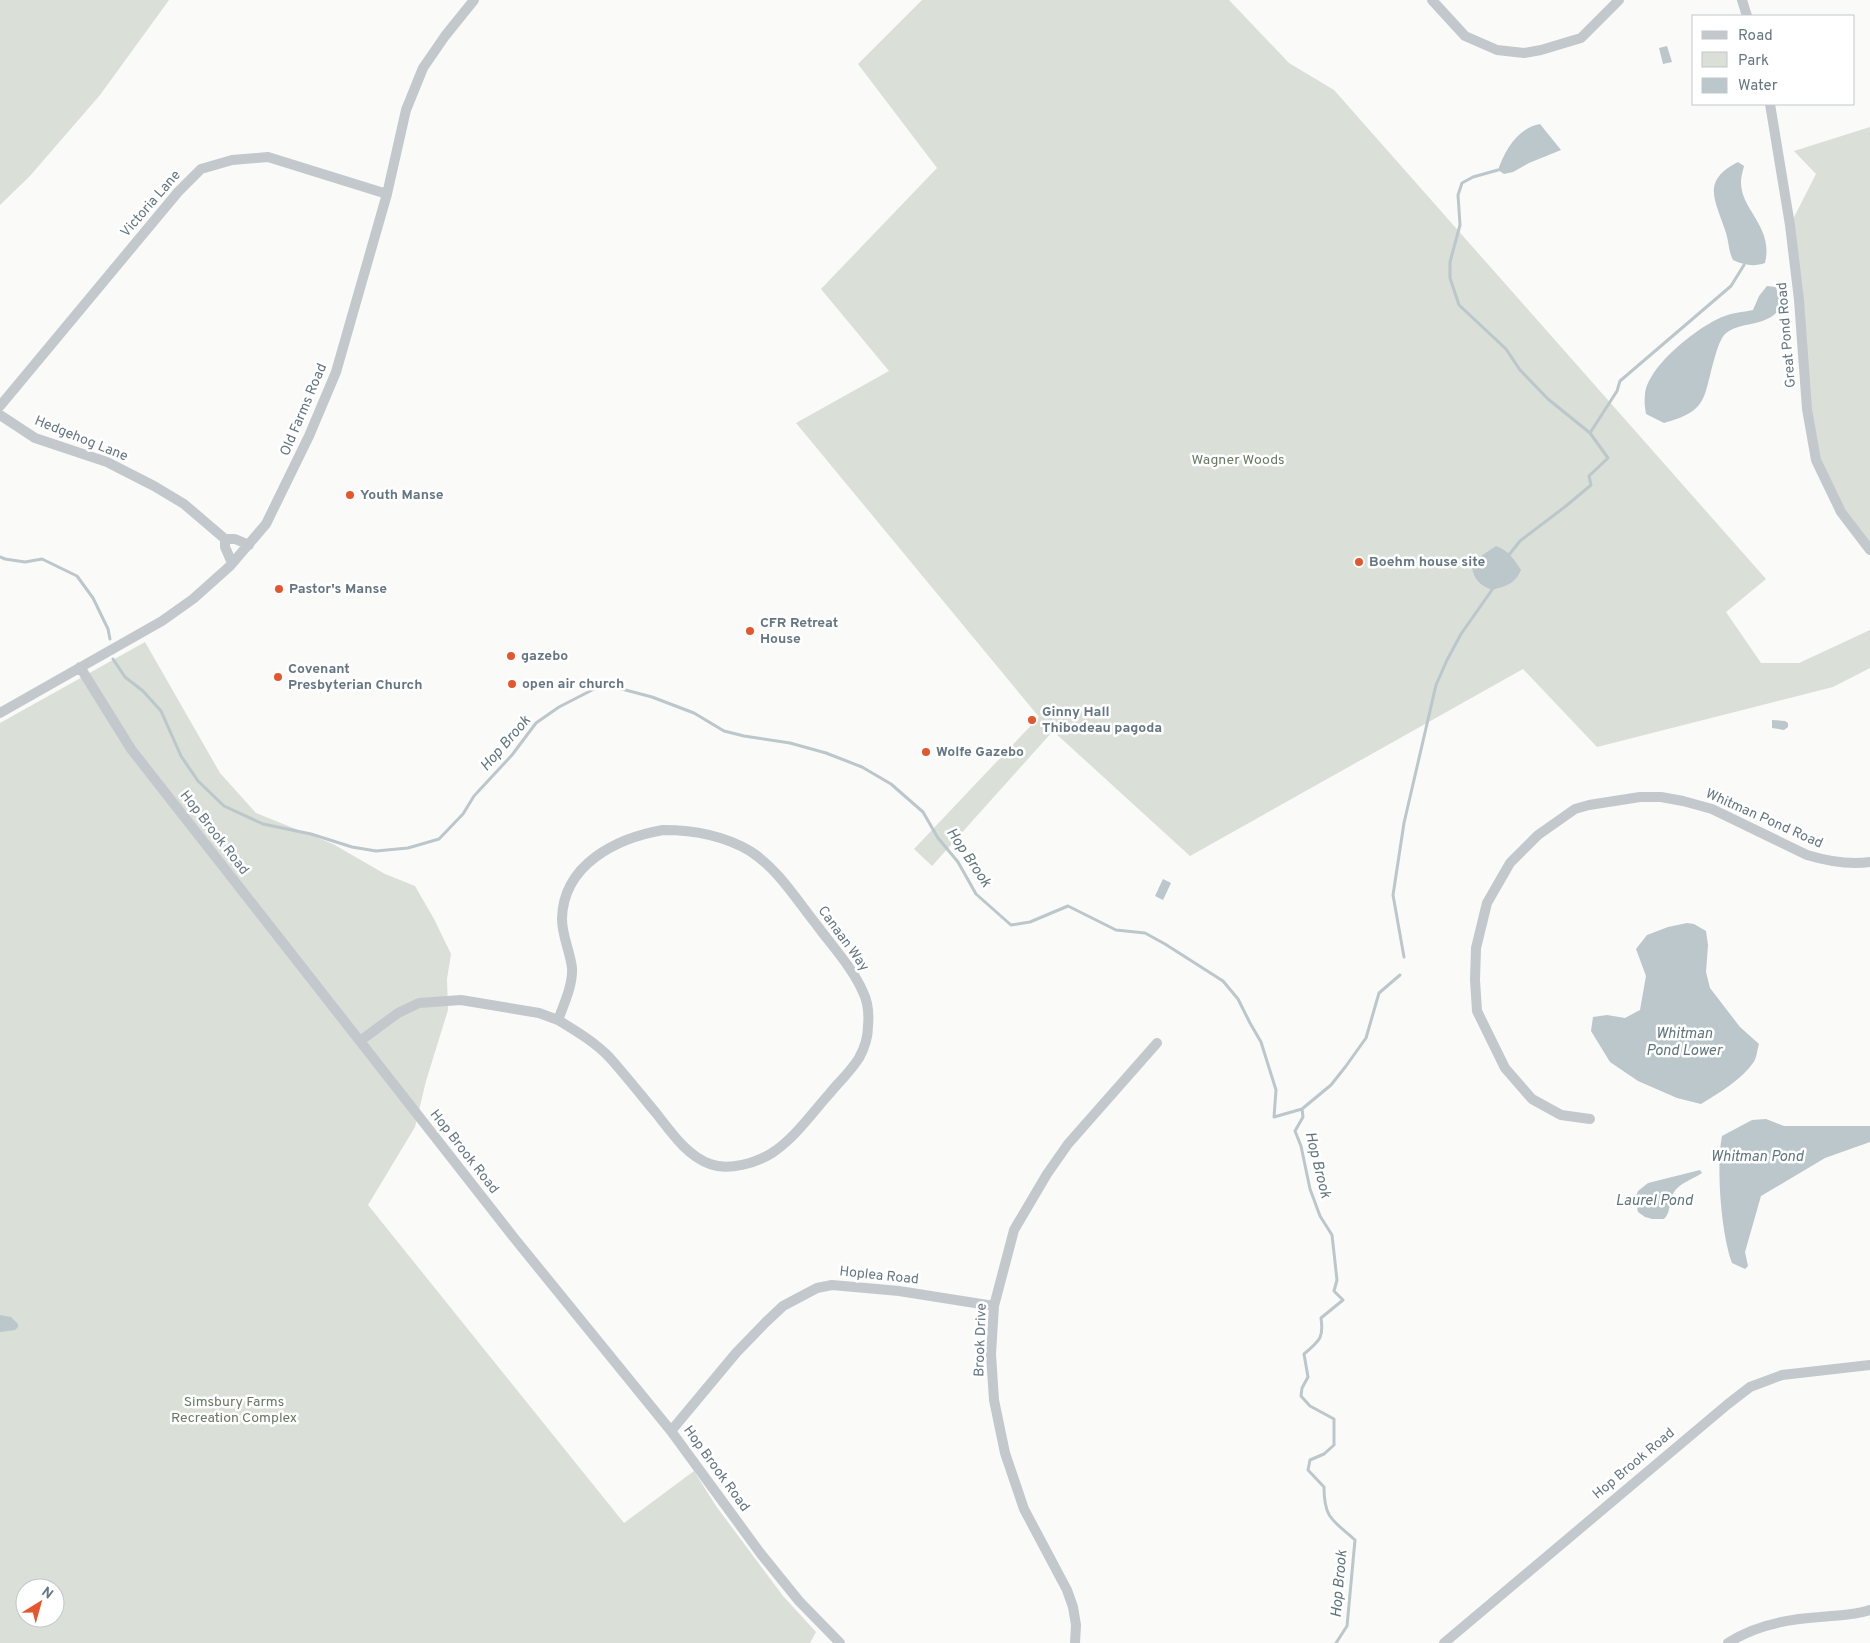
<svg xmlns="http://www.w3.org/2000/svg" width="1870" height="1643" viewBox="0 0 1870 1643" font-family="Overpass,sans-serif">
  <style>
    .green { fill: #dadfd7; fill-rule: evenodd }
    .water { fill: #bbc7cb }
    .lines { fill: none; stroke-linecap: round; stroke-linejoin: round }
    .stream { stroke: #bbc7cb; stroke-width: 3 }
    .minor { stroke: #c3c8cc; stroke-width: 10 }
    .poi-dot { fill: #e4572e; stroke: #fff; stroke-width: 2 }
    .labels { text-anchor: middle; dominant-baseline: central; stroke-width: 5; stroke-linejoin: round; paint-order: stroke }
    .street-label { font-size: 14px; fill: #657683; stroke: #fff }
    .park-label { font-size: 14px; fill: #687a64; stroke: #fff }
    .poi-label { font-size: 14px; font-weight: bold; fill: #657683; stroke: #fff; text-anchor: start }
    .water-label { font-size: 15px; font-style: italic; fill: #60757c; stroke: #fff }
  </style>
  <rect width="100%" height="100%" fill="#fafaf8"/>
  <path class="green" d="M0,0H169L100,95L29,177L0,205Z
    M922,0H1229L1289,63L1334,90L1766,579L1726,612L1761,663H1799L1870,630V668L1833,687L1597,747L1523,669L1190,856L1053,731L932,866L914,849L1039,717L796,423L889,371L821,289L937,168L858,64Z
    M1870,127V550L1841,512L1816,460L1790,225L1816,174L1794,151Z
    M145,642L220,773L256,813L333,844L385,874L415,886L434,919L451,954L447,979L448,1010L426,1081L415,1127L368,1205L624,1523L694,1471L716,1506L783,1596L816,1632L810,1643H0V723ZM25,1588H55V1618H25Z"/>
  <path class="water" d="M1667,46L1672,62L1663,64L1659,48Z
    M1540,124L1561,150L1529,163L1513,172L1504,174L1498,170C1505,150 1518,128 1540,124Z
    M1738,162L1744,166C1743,171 1741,176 1741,181C1740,210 1774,226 1765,263C1754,267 1744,265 1733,260C1728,250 1729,240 1725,230C1715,199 1701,181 1738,162Z
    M1767,286L1776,287L1781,307C1767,330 1734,319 1722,338C1718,345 1716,353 1714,360C1703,399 1708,411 1664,423L1646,414C1645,408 1644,401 1645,395C1647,366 1698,327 1722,317C1731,313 1743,312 1753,310L1759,296Z
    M1496,546C1508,550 1514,559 1521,570C1515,584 1506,586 1492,590C1480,585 1474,580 1472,567L1481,556Z
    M1772,720L1785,721L1788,723V727L1784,730L1772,728Z
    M1163,879L1171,883L1163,900L1155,896Z
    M1687,923L1694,924L1706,931L1708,945L1706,972L1710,988L1740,1027L1759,1044C1757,1050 1757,1058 1753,1063C1741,1080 1719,1093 1701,1104L1677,1098L1638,1081L1610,1062L1591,1031L1593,1017L1607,1015L1625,1018L1640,1010L1646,976L1636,949L1647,935L1668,927Z
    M1766,1119L1784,1126H1870V1142L1825,1158L1761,1196L1745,1252L1748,1266L1745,1269L1732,1263C1721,1233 1716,1167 1722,1136L1752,1120Z
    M1700,1170L1702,1173C1693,1179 1680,1183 1674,1192C1668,1201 1672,1211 1664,1219H1652L1645,1217L1638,1212L1635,1198L1638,1191L1648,1183Z
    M0,1315L11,1317L18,1324V1327L15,1330L0,1332Z"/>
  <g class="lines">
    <path class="stream" d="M1498,170L1473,177L1462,183L1458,195L1460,225L1450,262V278L1459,305L1506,349L1520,370L1548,399L1590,433L1608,458L1589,476L1591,485L1566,506L1520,541L1508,556
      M1590,433L1617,391L1620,381L1731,286L1744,265
      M0,557L5,559L25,562L42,559L77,576L93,598L108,629L110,639
      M113,659L125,677L143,691L161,711L181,756L198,781L224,806L263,824L311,834L352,847L376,851L408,848L439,839L463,814L474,796L512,755L536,723L559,707L598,687L618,688L652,697L694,713L724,731L744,736L790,743L826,753L862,767L891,784L923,812L938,838L958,862L976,894L1011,925L1030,922L1068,906L1116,930L1145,933L1165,944L1223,981L1238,999L1250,1023L1261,1042L1276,1090L1274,1117L1302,1109L1303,1117L1295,1131L1301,1146L1310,1189L1320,1216L1332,1235L1337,1280L1334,1291L1343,1300L1321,1318C1324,1339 1319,1341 1304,1354L1308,1377L1302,1388L1301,1396L1310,1406L1334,1419V1445L1324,1454L1310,1460L1308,1470L1324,1487C1324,1519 1333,1520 1355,1540L1347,1626L1336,1643
      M1404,957L1393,895L1404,823L1436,685L1447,660L1461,634L1494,587
      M1302,1109L1331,1085L1346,1066L1366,1038L1379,993L1400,975"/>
    <path class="minor" d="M1432,0L1465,36L1497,50L1524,53L1541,50L1581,38L1619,0
      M1742,0L1747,16
      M1770,104L1790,225L1799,300L1807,409L1816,460L1841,512L1870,550
      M0,406L178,192L201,169L232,160L268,157L387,194
      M0,415L35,438L107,462L154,486L184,504L225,539H235L249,545
      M225,539V547L232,563
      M80,667L131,749L515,1239L671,1431L761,1554L799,1601L840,1643
      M0,713L162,621L193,599L230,566L266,524L309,436L336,372L387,194L406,110L423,68L445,36L474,0
      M663,830C694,830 723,835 750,851C778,869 796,899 816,924C832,946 852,967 863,992C868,1002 869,1015 868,1026C868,1036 864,1049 859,1058C851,1071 839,1082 830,1093C812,1113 795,1138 772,1153C756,1163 729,1171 710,1164C687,1156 671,1132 656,1113C641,1095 626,1076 610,1058C595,1042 576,1031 558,1020C564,1004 573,985 572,968C570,951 562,936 562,919C563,864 617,838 663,830Z
      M360,1041L398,1013L419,1003L461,1000L539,1013L558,1020
      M1590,1119L1561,1115L1532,1099L1505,1068L1477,1011L1475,980L1476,948L1487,903L1510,863L1538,835L1575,809L1589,805L1640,797H1661L1683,801L1712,809L1807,855C1827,861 1849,865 1870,862
      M671,1431L736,1353L766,1322L783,1306L817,1288L832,1285L899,1291L994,1306
      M1075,1643L1076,1625L1073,1607L1067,1590L1024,1509L1005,1453L994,1400L991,1354L994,1306L1014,1230L1047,1174L1068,1144L1157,1043
      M1444,1643L1728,1404L1750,1387L1782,1375L1870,1365
      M1728,1643C1755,1625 1788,1619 1820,1617C1837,1615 1854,1616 1870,1610"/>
  </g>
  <g class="poi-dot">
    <circle cx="350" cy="495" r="5"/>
    <circle cx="1359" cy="562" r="5"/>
    <circle cx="279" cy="589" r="5"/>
    <circle cx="750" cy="631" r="5"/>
    <circle cx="511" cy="656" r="5"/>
    <circle cx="278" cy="677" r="5"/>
    <circle cx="512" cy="684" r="5"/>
    <circle cx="1032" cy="720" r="5"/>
    <circle cx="926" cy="752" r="5"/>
  </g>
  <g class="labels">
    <g class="street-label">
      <text transform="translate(151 204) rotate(-49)">Victoria Lane</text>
      <text transform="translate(1787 335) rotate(-95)">Great Pond Road</text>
      <text transform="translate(304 410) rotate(-67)">Old Farms Road</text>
      <text transform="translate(81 439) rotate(22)">Hedgehog Lane</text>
      <text transform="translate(1764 819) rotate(24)">Whitman Pond Road</text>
      <text transform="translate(214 833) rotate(52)">Hop Brook Road</text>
      <text transform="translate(843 939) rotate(54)">Canaan Way</text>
      <text transform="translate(464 1152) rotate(52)">Hop Brook Road</text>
      <text transform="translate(879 1276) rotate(6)">Hoplea Road</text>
      <text transform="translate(981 1340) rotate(-88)">Brook Drive</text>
      <text transform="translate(1634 1464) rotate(-40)">Hop Brook Road</text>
      <text transform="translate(716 1469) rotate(54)">Hop Brook Road</text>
    </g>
    <g class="park-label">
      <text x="1238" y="460">Wagner Woods</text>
      <text x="234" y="1402">Simsbury Farms<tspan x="234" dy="16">Recreation Complex</tspan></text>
    </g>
    <g class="poi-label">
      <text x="360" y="495">Youth Manse</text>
      <text x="1369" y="562">Boehm house site</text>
      <text x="289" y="589">Pastor's Manse</text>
      <text x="760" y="623">CFR Retreat<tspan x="760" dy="16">House</tspan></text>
      <text x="521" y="656">gazebo</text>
      <text x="288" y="669">Covenant<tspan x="288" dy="16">Presbyterian Church</tspan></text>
      <text x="522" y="684">open air church</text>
      <text x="1042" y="712">Ginny Hall<tspan x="1042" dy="16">Thibodeau pagoda</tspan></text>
      <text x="936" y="752">Wolfe Gazebo</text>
    </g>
    <g class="water-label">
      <text transform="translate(506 744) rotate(-49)">Hop Brook</text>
      <text transform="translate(968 858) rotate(56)">Hop Brook</text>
      <text x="1684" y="1034">Whitman<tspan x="1684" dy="17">Pond Lower</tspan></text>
      <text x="1757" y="1157">Whitman Pond</text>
      <text transform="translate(1317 1165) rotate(76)">Hop Brook</text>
      <text x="1654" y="1201">Laurel Pond</text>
      <text transform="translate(1340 1584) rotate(-85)">Hop Brook</text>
    </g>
  </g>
  <rect x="1692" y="15" width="162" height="90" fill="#ffffff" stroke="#c1c8cd"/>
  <rect x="1702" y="31" width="25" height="8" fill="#c3c8cc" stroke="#c1c8cd"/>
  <text x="1738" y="40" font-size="15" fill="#657683">Road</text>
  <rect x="1702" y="52" width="25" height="15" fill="#dadfd7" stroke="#c1c8cd"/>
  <text x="1738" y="65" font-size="15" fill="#657683">Park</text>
  <rect x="1702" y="78" width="25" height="15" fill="#bbc7cb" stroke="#c1c8cd"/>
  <text x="1738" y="90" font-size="15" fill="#657683">Water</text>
  <g transform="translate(40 1603) rotate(37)"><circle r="24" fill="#ffffff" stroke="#c1c8cd"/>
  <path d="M0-4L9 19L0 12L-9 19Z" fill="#e4572e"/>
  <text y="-8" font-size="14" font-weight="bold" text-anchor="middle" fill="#657683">N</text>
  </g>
</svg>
